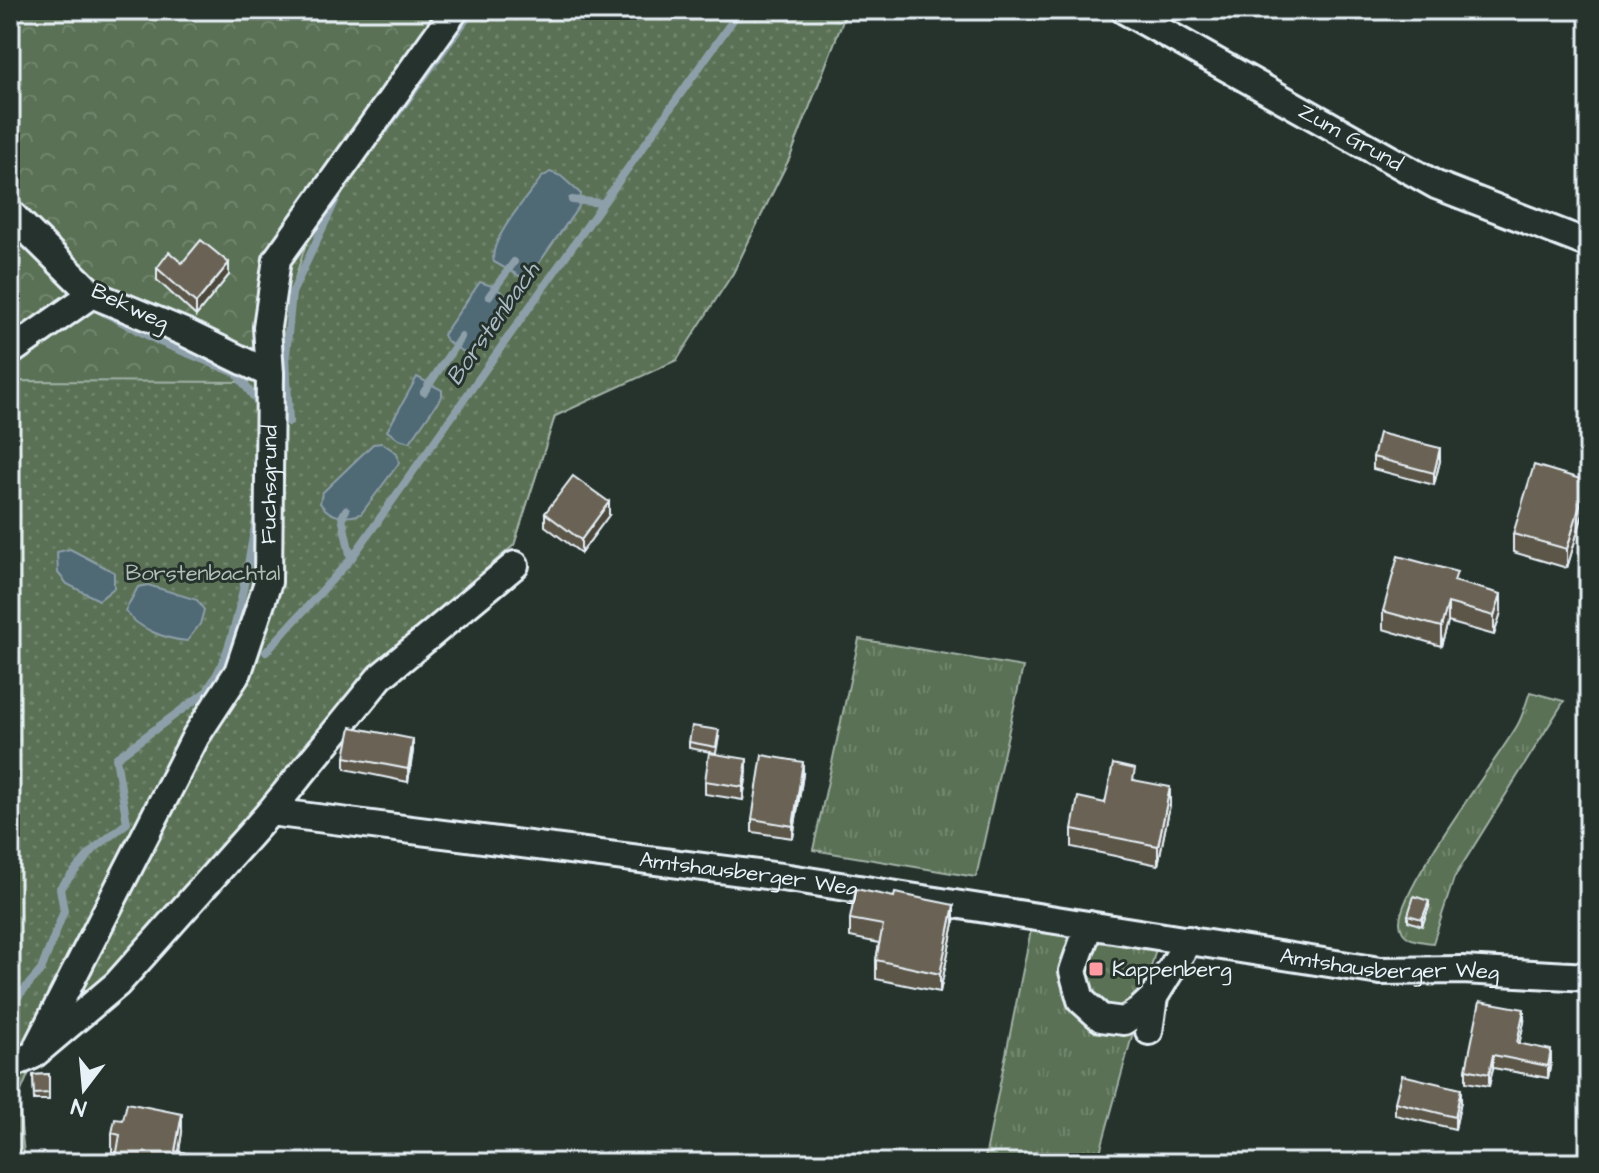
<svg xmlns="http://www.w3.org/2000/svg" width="1599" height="1173" viewBox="0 0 1599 1173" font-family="'Architects Daughter',sans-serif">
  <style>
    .grass { fill: url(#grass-tufts); stroke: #a1b1a6; stroke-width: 2 }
    .forest { fill: url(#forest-crowns); stroke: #a1b1a6; stroke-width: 2 }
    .park { fill: url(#park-dots); stroke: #a1b1a6; stroke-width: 2 }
    .water { fill: #506975; stroke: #8d9fa9; stroke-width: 2 }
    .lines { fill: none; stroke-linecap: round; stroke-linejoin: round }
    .stream { stroke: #8d9fa9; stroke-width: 8 }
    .minor-casing { stroke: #e8f1f8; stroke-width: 32 }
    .minor { stroke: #26332d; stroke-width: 26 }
    .wall { fill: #5c5648; stroke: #e8f1f8; stroke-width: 2 }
    .shaded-wall { fill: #4b463b; stroke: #e8f1f8; stroke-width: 2 }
    .building { fill: #6b6454; stroke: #e8f1f8; stroke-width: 2 }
    .poi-dot { fill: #ff9aa2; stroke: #26332d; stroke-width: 3 }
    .labels { text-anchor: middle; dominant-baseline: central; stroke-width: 6; stroke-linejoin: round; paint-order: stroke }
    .street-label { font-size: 22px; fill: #e8f1f8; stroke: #26332d }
    .park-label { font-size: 22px; fill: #afbeb7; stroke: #26332d }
    .poi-label { font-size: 22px; fill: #e8f1f8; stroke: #26332d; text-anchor: start }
    .water-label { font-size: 24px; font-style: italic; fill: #abbbc4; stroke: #26332d }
  </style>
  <defs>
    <pattern id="grass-tufts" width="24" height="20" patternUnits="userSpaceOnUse" patternTransform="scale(2)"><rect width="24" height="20" fill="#5a7155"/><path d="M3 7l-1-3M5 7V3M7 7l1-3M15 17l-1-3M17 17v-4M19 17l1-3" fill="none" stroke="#72866e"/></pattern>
    <pattern id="forest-crowns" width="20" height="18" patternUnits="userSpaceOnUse" patternTransform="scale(2)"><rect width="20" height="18" fill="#5a7155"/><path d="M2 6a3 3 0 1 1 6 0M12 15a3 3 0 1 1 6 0" fill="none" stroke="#72866e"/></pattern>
    <pattern id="park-dots" width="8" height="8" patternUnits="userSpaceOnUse" patternTransform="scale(2)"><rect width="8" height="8" fill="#5a7155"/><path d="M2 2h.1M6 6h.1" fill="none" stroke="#72866e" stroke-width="1.8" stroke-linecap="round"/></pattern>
  </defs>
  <rect width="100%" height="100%" fill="#26332d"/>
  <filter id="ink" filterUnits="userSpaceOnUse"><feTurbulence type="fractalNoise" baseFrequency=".0125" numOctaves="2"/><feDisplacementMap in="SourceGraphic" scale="16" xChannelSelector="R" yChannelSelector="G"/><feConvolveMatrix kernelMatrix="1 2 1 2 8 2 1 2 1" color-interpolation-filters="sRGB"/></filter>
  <g filter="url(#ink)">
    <path class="grass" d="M859,639L1023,667L976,877L813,850Z
      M1530,692L1564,701L1454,878L1433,943C1419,941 1401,941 1400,923C1398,890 1495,763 1517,726C1523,716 1526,703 1530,692Z
      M1031,930L1156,949L1097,1163H984Z"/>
    <path class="forest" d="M10,10H847L790,157L733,273L675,360L555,416L514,545L381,658L120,973L41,1045L18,1098L25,1163H10Z"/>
    <path class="park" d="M470,10H847L790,157L733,273L677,360L555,416L514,545L381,658L120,973L10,1056V381L278,382L280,327L313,221Z"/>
    <path class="water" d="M550,172L561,176L581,194L579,206L530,276L523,278L494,262C487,242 528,196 541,178Z
      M480,282L495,287L512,301L472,354C463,353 446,343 443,335Z
      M417,377L442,390V396L410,442L399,439L387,431Z
      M382,443L397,453L399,463L361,514C345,519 330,518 320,503L322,493L373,444Z
      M70,549L114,572V588L99,600L67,584L58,573L57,552Z
      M148,585L197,600L204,610L200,624L187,641C164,639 139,629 125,611L138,587Z"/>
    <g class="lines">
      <path class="stream" d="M386,129L473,10
        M572,200L602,203
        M489,296L514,262
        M101,311L160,342L236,373L259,404
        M424,392L461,337
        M289,422L286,355L292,293L340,191
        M346,510L342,517L351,559
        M266,652L351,559L740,10
        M10,681L12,676
        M209,687C237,649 247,564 257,516
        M10,1006L41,970L64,911L60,888L95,848L127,823L116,758L221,681"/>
      <defs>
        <g id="minor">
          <path id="s1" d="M1124,10L1436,185L1589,244"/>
          <path d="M10,213L92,294L184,332L270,374"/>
          <path d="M10,352L92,294"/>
          <path d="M270,812L380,677L515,565"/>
          <path d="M1089,925L1073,971L1081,1000L1101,1018L1124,1021L1139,1011L1154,997"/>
          <path d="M1149,1031L1154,997L1189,940"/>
          <path id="s2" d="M38,1045L196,736L238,672L268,582L270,374L267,327L277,259L455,10"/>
          <path id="s3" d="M10,1065L33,1055L117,984L270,812L789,878L1380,971L1462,970L1589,977"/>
        </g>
      </defs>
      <use href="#minor" class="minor-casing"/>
      <use href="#minor" class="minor"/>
    </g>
    <path class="wall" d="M182,263L229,275L196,316L157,280V268Z
      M1373,457L1440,461L1434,485L1373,469Z
      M1587,500L1567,568L1513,552V534Z
      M545,513L609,515L581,553L545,526Z
      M1457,581L1501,612L1494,635L1448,622L1441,646L1383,629V611Z
      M719,737L716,753L689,748V742Z
      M413,751L408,782L345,769V757Z
      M747,771L743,800L705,794V781Z
      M803,774L793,838L752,832V819Z
      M1135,780L1170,805L1158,865L1072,847V829Z
      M1429,907L1422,926L1408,921V915Z
      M850,919L954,923L940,992L876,979V960L879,943L850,937Z
      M1524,1022L1519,1043L1551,1062L1548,1078L1493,1068L1489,1086L1466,1082V1069Z
      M49,1074V1100H34L33,1075Z
      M1461,1101L1455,1129L1395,1115V1102Z
      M182,1132L179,1151L218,1163L112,1152V1133Z"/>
    <path class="shaded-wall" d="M229,263V275L196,316V303Z
      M1440,448V461L1434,485V473Z
      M1587,481V500L1567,568V549Z
      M609,502V515L581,553V540Z
      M1501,594V612L1494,635V616Z
      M1448,603V622L1441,646V627Z
      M413,739V751L408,782V769Z
      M747,759V771L743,800V787Z
      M803,762V774L793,838V826Z
      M1170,787V805L1158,865V846Z
      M1429,901V907L1422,926V919Z
      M954,905V923L940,992V974Z
      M1524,1009V1022L1517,1055V1043Z
      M1551,1050V1062L1548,1078V1066Z
      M1493,1055V1068L1489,1086V1074Z
      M1461,1089V1101L1455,1129V1117Z
      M182,1114V1132L177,1163L175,1151Z"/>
    <path class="building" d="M201,240L229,263L196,303L157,268L169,252L182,263Z
      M1379,433L1440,448L1434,473L1373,457Z
      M1534,465L1587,481L1567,549L1513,534Z
      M573,476L609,502L581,540L545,513Z
      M1398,556L1457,572L1454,581L1501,594L1494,616L1448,603L1441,627L1383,611Z
      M692,726L719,730L716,747L689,742Z
      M351,727L413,739L408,769L345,757Z
      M709,753L747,759L743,787L705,781Z
      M762,755L803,762L793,826L752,819Z
      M1113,764L1135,769L1133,780L1170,787L1158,846L1072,829L1078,797L1105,803Z
      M856,889L894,897L895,893L954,905L940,974L876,960L883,925L850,919Z
      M1414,896L1429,901L1422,919L1408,915Z
      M1480,1001L1524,1009L1517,1043L1551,1050L1548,1066L1493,1055L1489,1074L1466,1069Z
      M49,1074V1093L34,1094L33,1075Z
      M1402,1075L1461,1089L1455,1117L1395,1102Z
      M127,1103L182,1114L175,1151L218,1159L217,1163H115L120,1135L112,1133L115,1119L123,1120Z"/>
  </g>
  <rect class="poi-dot" x="1088" y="961" width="16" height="16" rx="4"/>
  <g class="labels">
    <g class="street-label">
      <text stroke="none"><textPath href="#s1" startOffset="260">Zum Grund</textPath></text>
      <text transform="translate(130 307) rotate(25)">Bekweg</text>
      <text stroke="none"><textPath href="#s2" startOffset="616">Fuchsgrund</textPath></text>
      <text stroke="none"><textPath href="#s3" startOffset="848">Amtshausberger Weg</textPath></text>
      <text stroke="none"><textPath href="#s3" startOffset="1496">Amtshausberger Weg</textPath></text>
    </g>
    <g class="park-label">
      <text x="203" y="573">Borstenbachtal</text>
    </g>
    <g class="poi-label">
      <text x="1112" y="969">Kappenberg</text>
    </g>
    <g class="water-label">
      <text transform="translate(493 324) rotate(-55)">Borstenbach</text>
    </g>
  </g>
  <rect width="1599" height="1173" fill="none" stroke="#26332d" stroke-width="40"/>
  <rect x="20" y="20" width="1559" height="1133" fill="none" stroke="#e8f1f8" stroke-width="3" filter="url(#ink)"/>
  <g transform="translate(84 1089) rotate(196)" stroke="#26332d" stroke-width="6" paint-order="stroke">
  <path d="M0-6L14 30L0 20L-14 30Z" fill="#e8f1f8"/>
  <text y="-12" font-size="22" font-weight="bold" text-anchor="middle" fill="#e8f1f8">N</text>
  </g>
</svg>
